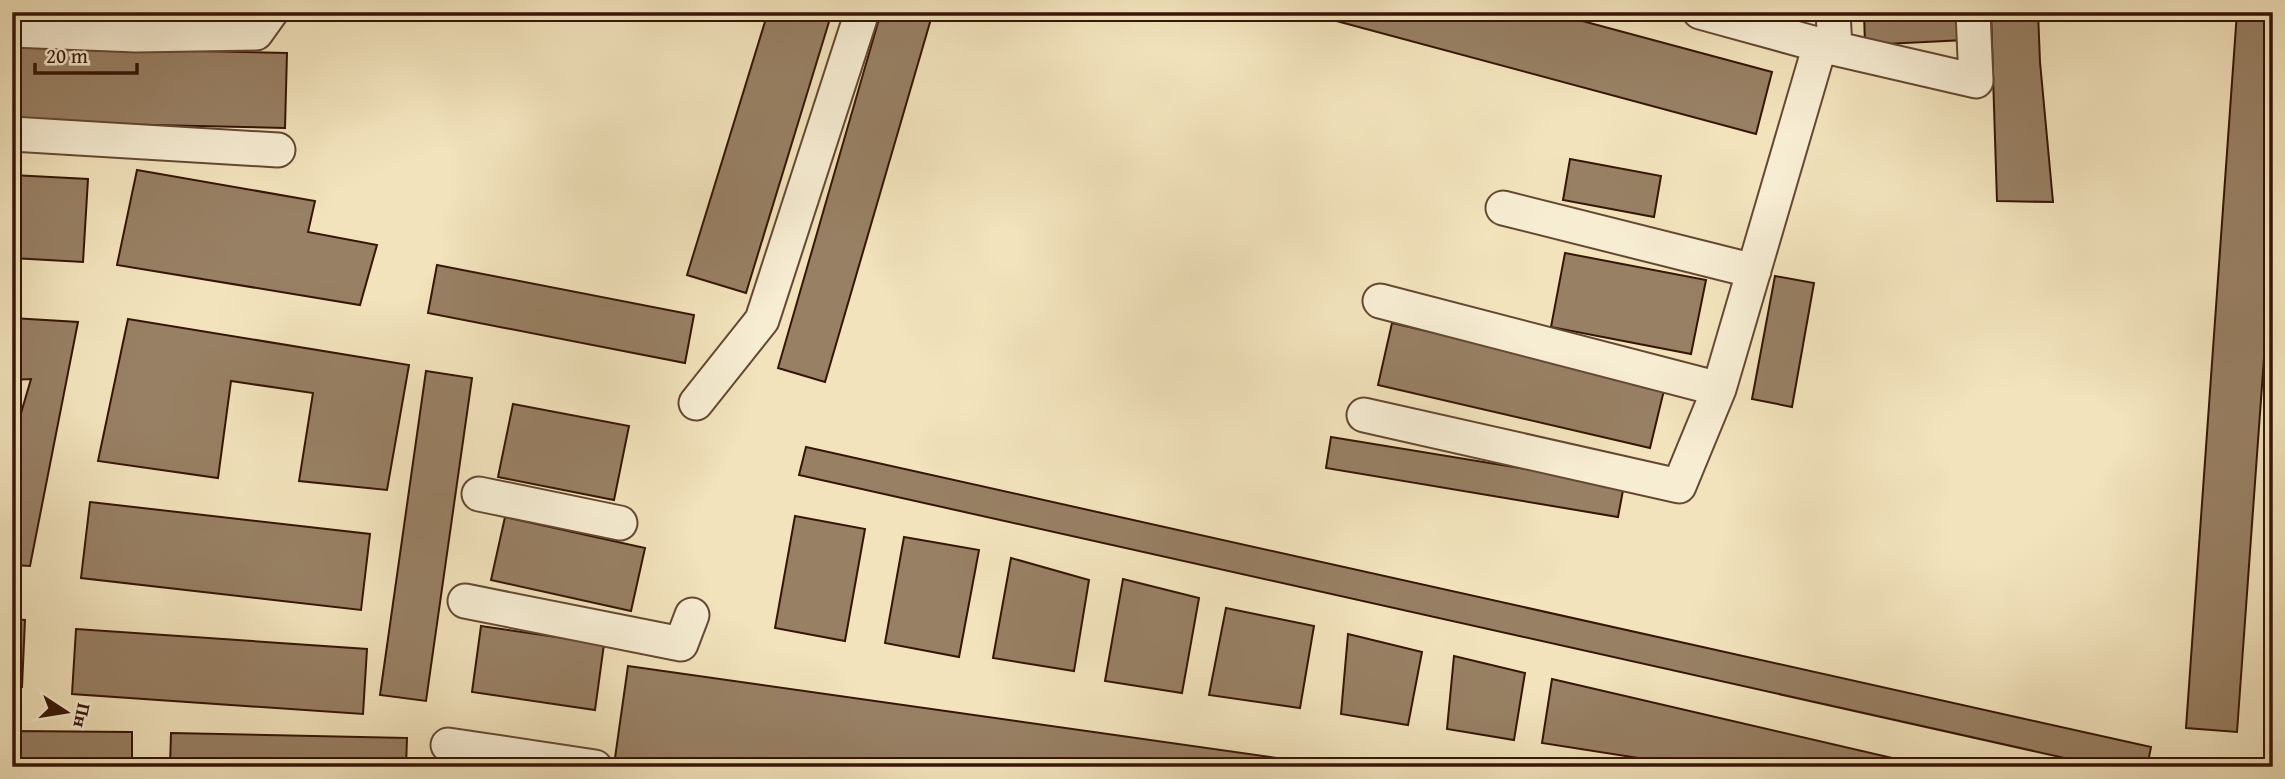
<svg xmlns="http://www.w3.org/2000/svg" width="2285" height="779" viewBox="0 0 2285 779" font-family="'Gentium Book Plus',serif">
  <style>
    .building { fill: #988064; stroke: #361505; stroke-width: 2 }
    .lines { fill: none; stroke-linecap: round; stroke-linejoin: round }
    .minor-casing { stroke: #654833; stroke-width: 37 }
    .minor { stroke: #f7edd3; stroke-width: 33 }
  </style>
  <rect width="100%" height="100%" fill="#f2e3bc"/>
  <filter id="stains"><feTurbulence type="fractalNoise" baseFrequency=".00286" numOctaves="4"/><feColorMatrix values="0 0 0 0 .2 0 0 0 0 .09 0 0 0 0 .02 0 0 0 .5 -.17"/></filter>
  <radialGradient id="worn" r=".72"><stop offset=".6" stop-color="#630" stop-opacity="0"/><stop offset="1" stop-color="#630" stop-opacity=".3"/></radialGradient>
  <path class="building" d="M17,12H192V19Z
    M768,12H832L746,293L687,275Z
    M881,12H933L825,382L778,368Z
    M1303,12H1549L1772,72L1756,134Z
    M1864,12H1964L1965,40L1865,45Z
    M1991,12H2038L2040,62L2053,202L1997,201Z
    M2237,12H2273V233L2237,732L2186,728Z
    M12,47L287,53L285,128L12,122Z
    M1570,159L1661,176L1654,217L1563,200Z
    M137,170L315,201L308,232L377,245L360,305L117,265Z
    M12,175L88,179L83,262L12,258Z
    M1565,253L1706,280L1691,354L1551,327Z
    M437,265L694,315L685,363L428,313Z
    M1775,276L1814,283L1792,407L1752,399Z
    M12,318L78,322L30,566L12,565V444L31,379L12,380Z
    M128,319L409,365L387,490L299,481L313,393L231,381L218,478L98,461Z
    M1392,323L1665,386L1650,448L1378,385Z
    M426,371L472,378L426,701L380,695Z
    M513,404L629,426L614,500L498,477Z
    M1331,437L1624,485L1618,517L1326,468Z
    M806,447L2151,747L2147,767H2105L799,475Z
    M90,502L370,534L361,610L81,578Z
    M795,516L865,529L845,641L775,628Z
    M505,517L645,548L631,611L491,580Z
    M904,537L979,550L959,657L885,643Z
    M1011,558L1089,580L1074,671L993,658Z
    M1123,579L1199,598L1182,693L1105,681Z
    M1226,608L1314,626L1300,708L1209,695Z
    M12,619L25,620L22,687H12Z
    M481,626L604,644L595,710L472,692Z
    M76,629L367,649L363,714L72,694Z
    M1348,634L1422,652L1408,725L1341,714Z
    M1454,656L1525,673L1514,740L1447,729Z
    M628,666L1340,767H673L615,758Z
    M1552,679L1931,767H1696L1542,743Z
    M12,731L132,732V767H12Z
    M171,733L407,738L406,767H170Z"/>
  <g class="lines">
    <defs>
      <path id="minor" d="M1833,12L1835,48
        M12,30L136,35L256,33L271,12
        M1820,45L1976,81L1973,12
        M12,134L278,150
        M1503,208L1754,271
        M1380,301L1719,389L1820,45L1700,12
        M696,403L762,320L862,12
        M1364,415L1679,486L1719,389
        M479,494L620,523
        M465,601L681,644L692,615
        M448,745L595,767"/>
    </defs>
    <use href="#minor" class="minor-casing"/>
    <use href="#minor" class="minor"/>
  </g>
  <rect width="2285" height="779" fill="none" stroke="#f2e3bc" stroke-width="42"/>
  <rect x="14" y="14" width="2257" height="751" fill="none" stroke="#361505" stroke-width="3.5"/>
  <rect x="21" y="21" width="2243" height="737" fill="none" stroke="#361505" stroke-width="2"/>
  <g transform="translate(66 712) rotate(102)" stroke="#f7edd3" stroke-width="5" paint-order="stroke">
  <path d="M0-5L12 26L0 18L-12 26Z" fill="#361505"/>
  <text y="-10" font-size="19" font-weight="bold" text-anchor="middle" fill="#361505">Пн</text>
  </g>
  <path d="M35 63v10h102v-10" fill="none" stroke="#361505" stroke-width="3.5"/>
  <text x="46" y="63" font-size="21" fill="#361505" stroke="#f7edd3" stroke-width="5" paint-order="stroke">20 m</text>
  <rect width="100%" height="100%" filter="url(#stains)"/>
  <rect width="100%" height="100%" fill="url(#worn)"/>
</svg>
